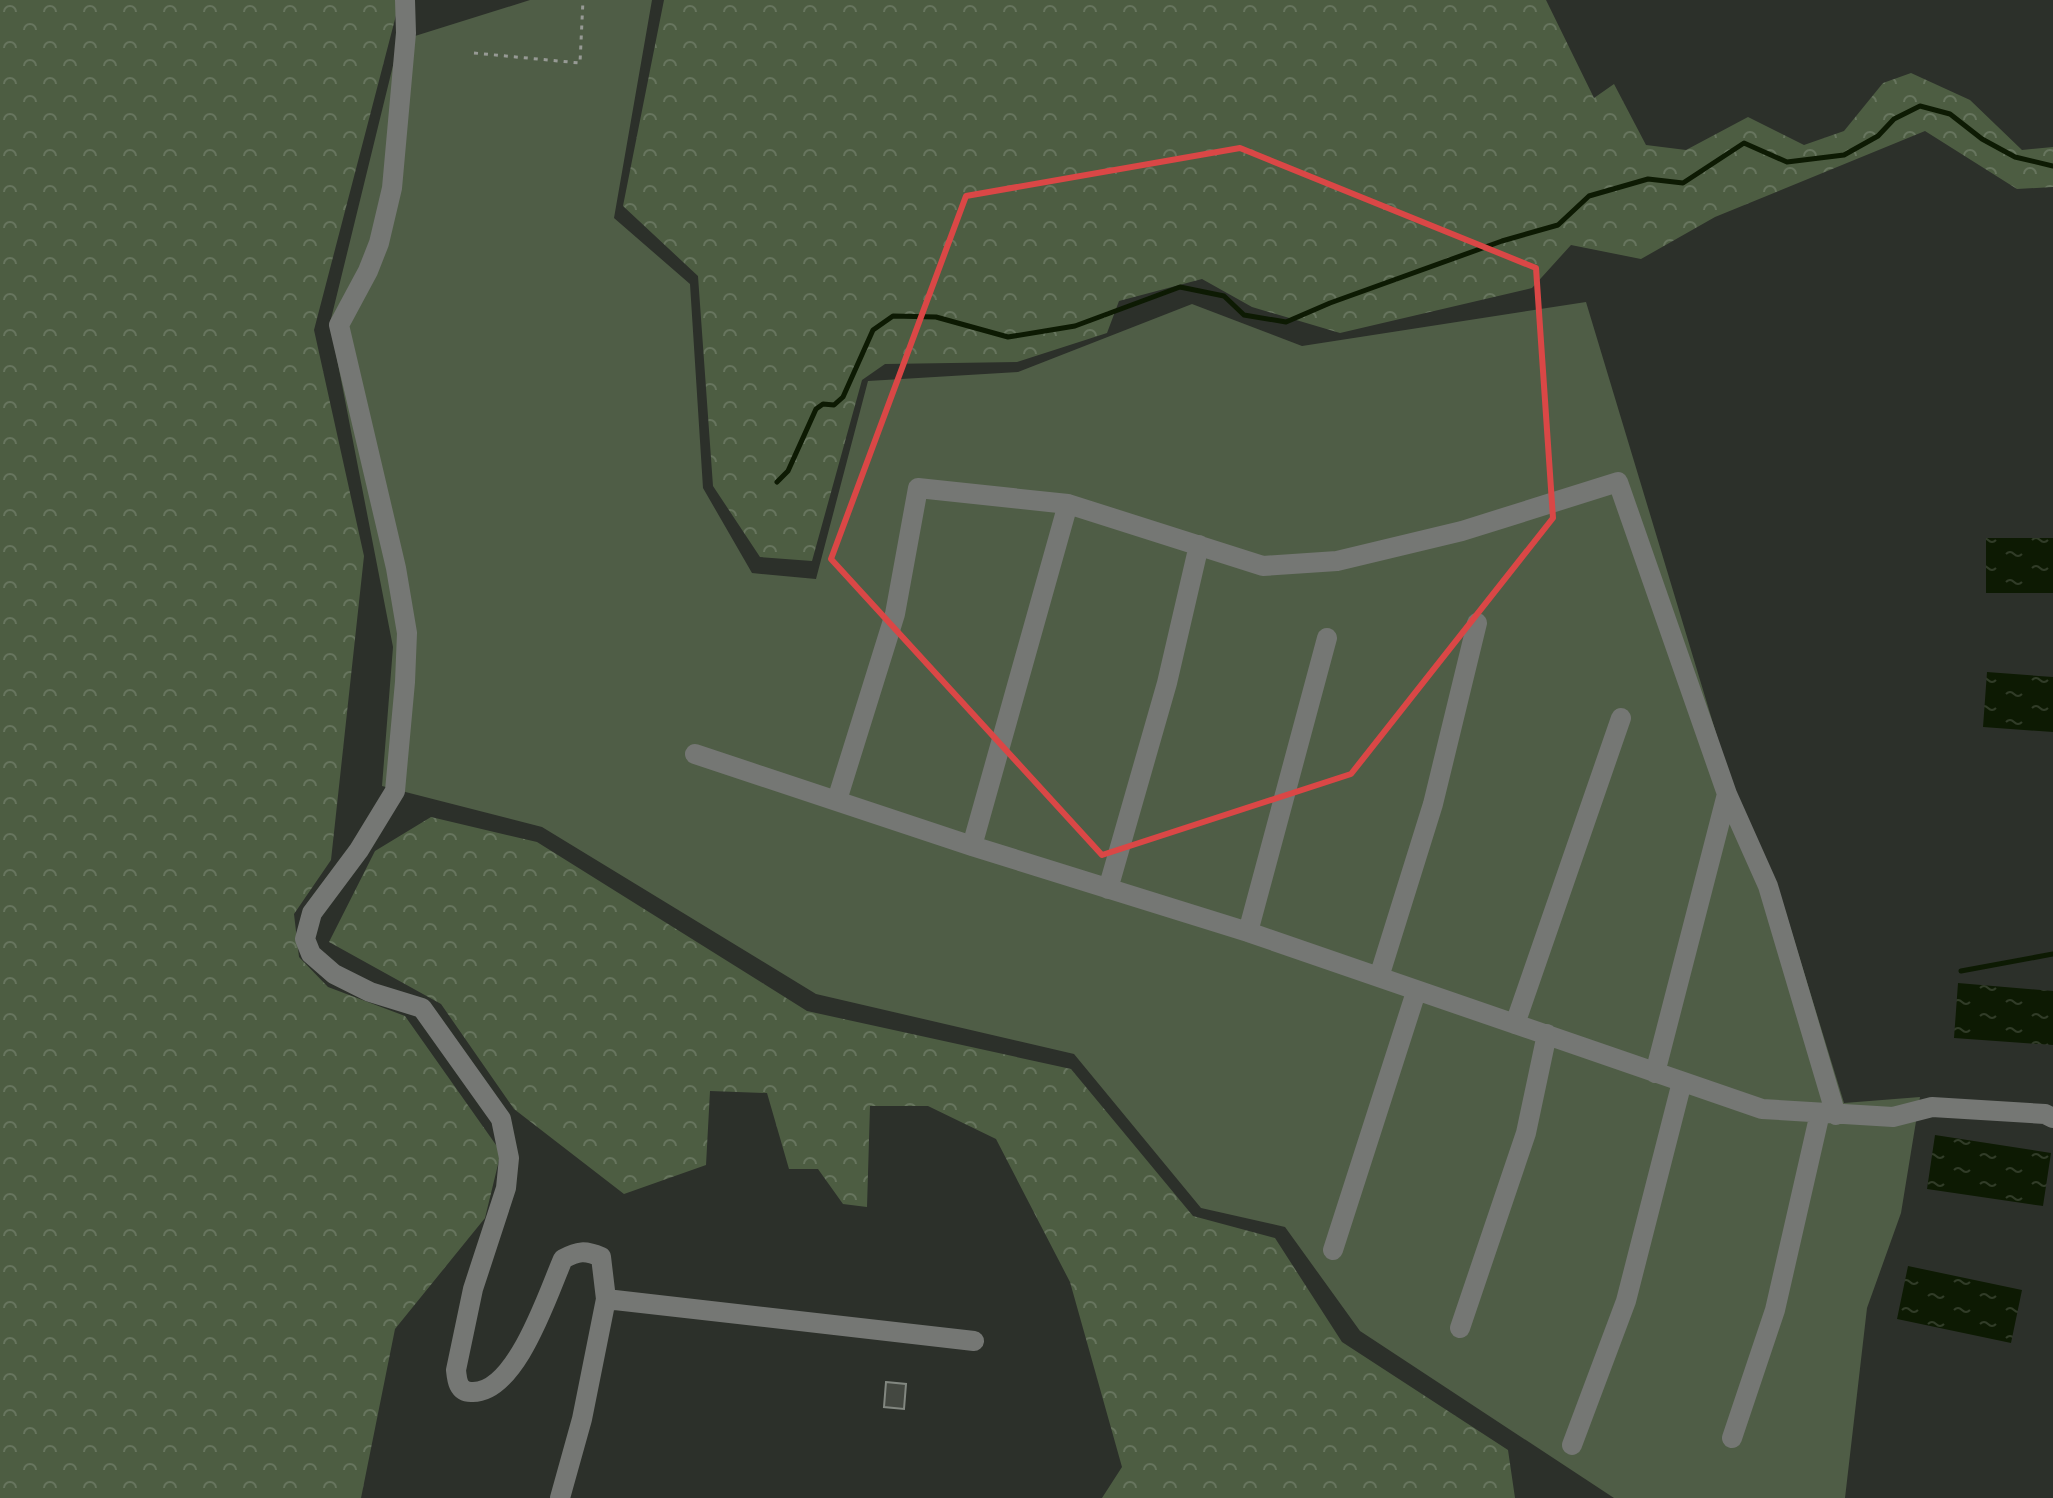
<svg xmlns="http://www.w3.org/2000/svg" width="2053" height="1498" viewBox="0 0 2053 1498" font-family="'Noto Sans',sans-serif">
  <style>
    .forest { fill: url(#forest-crowns) }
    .garden { fill: #4f5d46 }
    .water { fill: url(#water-ripples) }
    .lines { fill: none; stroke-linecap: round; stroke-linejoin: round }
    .stream { stroke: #0d1a03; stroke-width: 5 }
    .building { fill: #444841; stroke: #828780; stroke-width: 2 }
    .path { stroke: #979a95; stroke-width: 3; stroke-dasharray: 4 6; stroke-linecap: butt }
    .minor { stroke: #757774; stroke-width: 20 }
    .marked { fill: none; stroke: #da4746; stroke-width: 6; stroke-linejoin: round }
  </style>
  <defs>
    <pattern id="forest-crowns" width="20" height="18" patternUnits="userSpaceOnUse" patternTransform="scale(2)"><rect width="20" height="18" fill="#4d5d42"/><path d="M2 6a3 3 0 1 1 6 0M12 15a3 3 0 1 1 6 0" fill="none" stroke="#67755e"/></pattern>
    <pattern id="water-ripples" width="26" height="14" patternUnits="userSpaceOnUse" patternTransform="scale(2)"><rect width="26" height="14" fill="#0d1a03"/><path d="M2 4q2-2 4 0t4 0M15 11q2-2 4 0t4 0" fill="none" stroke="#313c28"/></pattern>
  </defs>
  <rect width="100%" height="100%" fill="#2c302a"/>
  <path class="forest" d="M0,0H400L314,330L364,556L331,860L294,914L299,957L328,987L405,1016L501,1152L485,1218L395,1329L361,1498H0Z
    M664,0H1546L1594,98L1614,84L1646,145L1686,150L1748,117L1804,145L1844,131L1883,83L1911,73L1970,100L2022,150L2053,147V187L2017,189L1925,131L1715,217L1641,259L1571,245L1532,288L1340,333L1252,307L1202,279L1119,301L1107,333L1017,362L885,364L862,380L812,561L760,557L713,486L698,276L623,206Z
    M431,817L537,842L807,1011L1071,1069L1193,1216L1275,1238L1342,1342L1508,1450L1515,1498H1102L1122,1467L1070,1282L996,1139L928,1106H870L867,1207L843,1204L818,1169H789L767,1093L710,1091L706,1165L624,1194L514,1109L441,1004L329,942L375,851Z"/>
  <path class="garden" d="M530,0H652L614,218L690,284L703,488L752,573L816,579L868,381L1018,372L1192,304L1302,346L1586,302L1732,786L1777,884L1844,1103L1920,1097L1901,1213L1867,1308L1845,1498H1614L1360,1331L1285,1227L1201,1208L1074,1054L816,994L542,827L382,786L393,647L330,323L399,41Z"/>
  <path class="water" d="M1986,538H2053V593H1986Z
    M1987,672L2053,677V732L1983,727Z
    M1958,983L2053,991V1045L1954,1038Z
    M1935,1135L2051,1153L2043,1206L1927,1189Z
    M1908,1266L2022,1290L2011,1343L1897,1319Z"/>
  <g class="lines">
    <path class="stream" d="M777,482L788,471L816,409L823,404L834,405L843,397L873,330L893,316L936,317L1008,337L1075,326L1180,287L1224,296L1244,315L1286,322L1330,303L1502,241L1558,225L1589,196L1648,179L1683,183L1744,143L1787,162L1844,155L1878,136L1894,119L1920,106L1950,114L1982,139L2015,157L2053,166
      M1961,971L2053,954"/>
  </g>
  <path class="building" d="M886,1382L906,1384L904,1409L884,1407Z"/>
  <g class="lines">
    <path class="path" d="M474,53L580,63L583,0"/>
    <path class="minor" d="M405,0L406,33L392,188L379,243L368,271L339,325L396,568L407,633L405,682L395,791L359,850L312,913L305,939L311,954L334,974L370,992L422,1008L501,1119L509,1158L506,1188L473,1289L456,1370C457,1380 458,1392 471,1392C516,1395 548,1293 563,1259C578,1251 585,1250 601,1257L606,1299L974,1341
      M695,754L972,846L1248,932L1762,1109L1893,1117L1932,1107L2045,1114L2053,1118
      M837,800L895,614L918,488L1068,504L1263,566L1337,561L1462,531L1618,482L1727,794L1768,886L1836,1115
      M972,846L1068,504
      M1108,889L1167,683L1199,545
      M1248,932L1327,638
      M1379,977L1433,804L1477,623
      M1515,1024L1621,718
      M1655,1073L1727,794
      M1333,1250L1416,992
      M1460,1328L1526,1133L1547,1034
      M1732,1438L1775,1310L1820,1113
      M1572,1445L1626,1301L1682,1082
      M560,1498L582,1419L606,1299"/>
  </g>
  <path class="marked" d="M1240,148L1536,268L1553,518L1351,774L1102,855L831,559L966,196Z"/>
</svg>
